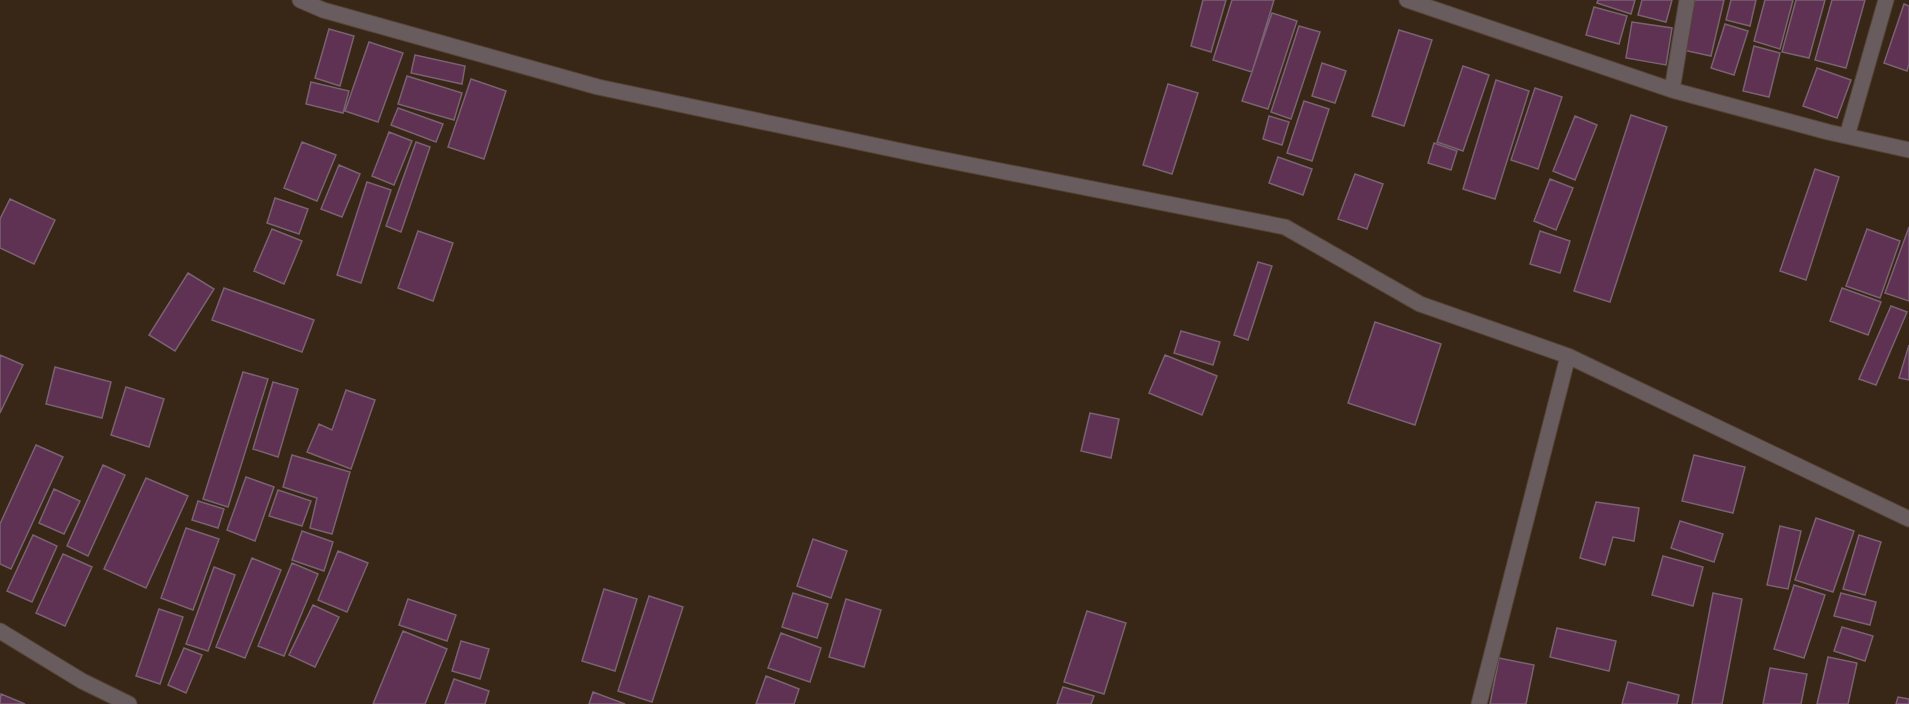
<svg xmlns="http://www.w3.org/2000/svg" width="1909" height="704" viewBox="0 0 1909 704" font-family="'Playfair Display',serif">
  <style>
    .building { fill: #5f3152; stroke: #796271; stroke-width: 1.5 }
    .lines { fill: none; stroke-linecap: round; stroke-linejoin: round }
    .minor-casing { stroke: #554435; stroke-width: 17 }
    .minor { stroke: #685c5f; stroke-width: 15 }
  </style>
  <rect width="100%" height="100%" fill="#382616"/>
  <path class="building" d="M1203,0H1226L1211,52L1191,46Z
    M1232,0H1274L1252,72L1213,60Z
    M1598,0H1635L1631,14L1597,3Z
    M1642,0H1672L1666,22L1638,15Z
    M1695,0H1724L1711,56L1683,50Z
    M1731,0H1756L1750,26L1726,20Z
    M1765,0H1793L1780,49L1754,41Z
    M1796,0H1825L1809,58L1782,52Z
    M1832,0H1865L1846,68L1815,60Z
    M1904,4L1909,6V64L1907,71L1884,63Z
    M1594,7L1627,16L1619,44L1586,35Z
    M1272,13L1297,21L1268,109L1242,101Z
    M1632,22L1672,28L1666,65L1626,58Z
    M1725,24L1748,31L1734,75L1711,68Z
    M1299,26L1320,32L1291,119L1271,112Z
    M329,29L354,36L340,86L315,78Z
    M1399,30L1432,40L1404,126L1372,116Z
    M369,42L403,53L378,122L345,111Z
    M1754,46L1780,53L1769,97L1743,91Z
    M415,55L465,66L462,84L411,73Z
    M1322,63L1346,71L1335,103L1312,96Z
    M1463,66L1489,75L1463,151L1437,142Z
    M1817,68L1851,80L1837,118L1803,106Z
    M407,76L462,93L454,120L398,104Z
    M471,79L506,91L484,159L448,147Z
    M1496,80L1529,91L1495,199L1463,189Z
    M311,82L349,91L343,113L306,104Z
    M1168,84L1198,93L1172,174L1143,165Z
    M1535,88L1562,97L1538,169L1511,160Z
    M1304,101L1329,109L1312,161L1287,153Z
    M398,108L443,124L436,142L391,125Z
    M1631,115L1667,127L1610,302L1574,291Z
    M1269,116L1289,122L1282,145L1263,139Z
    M1575,116L1597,125L1575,180L1553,171Z
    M389,132L412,141L394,185L372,176Z
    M302,142L336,155L317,201L284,188Z
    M416,142L430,147L401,232L386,226Z
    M1434,143L1457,151L1451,170L1428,163Z
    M1278,157L1312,169L1303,195L1269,183Z
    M339,165L360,174L342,217L321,209Z
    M1815,169L1839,177L1806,280L1780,271Z
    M1355,174L1383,184L1367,229L1338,219Z
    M1550,179L1573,188L1556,230L1534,221Z
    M367,182L391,190L361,283L337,275Z
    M275,198L308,209L299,234L267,223Z
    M10,199L55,220L34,264L0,248V219Z
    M1909,227V301L1885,293Z
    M272,229L302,241L284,284L254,271Z
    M1867,229L1900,241L1880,298L1846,286Z
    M418,231L453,243L433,301L398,288Z
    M1540,231L1570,241L1560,273L1530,264Z
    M1258,262L1272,266L1248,340L1234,335Z
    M188,273L214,289L175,351L149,335Z
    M224,288L314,320L302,352L212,320Z
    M1842,288L1881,302L1868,335L1830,321Z
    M1891,306L1907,312L1876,385L1859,379Z
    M1375,322L1441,344L1415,425L1348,403Z
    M1181,331L1220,342L1213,365L1174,353Z
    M1909,345V380L1899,378Z
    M0,355L23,365L0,413Z
    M1165,355L1217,376L1202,415L1149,393Z
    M55,367L111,382L102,418L46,404Z
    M243,372L268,379L228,507L203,499Z
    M273,382L298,389L278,457L253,449Z
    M126,387L164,399L149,447L111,435Z
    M346,390L375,400L351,469L307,452L319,424L332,430Z
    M1090,413L1119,419L1111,458L1081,451Z
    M36,445L63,457L11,569L0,564V524Z
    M292,455L350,472L332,534L310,528L317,498L283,487Z
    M1694,455L1745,467L1733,513L1682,501Z
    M103,465L125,475L88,556L67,546Z
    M246,477L274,487L255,541L227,530Z
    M146,478L188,496L146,588L104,569Z
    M54,489L80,501L64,534L39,523Z
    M278,490L311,501L302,526L269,516Z
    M198,501L224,509L218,528L192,520Z
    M1596,502L1639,508L1634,541L1613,537L1605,565L1580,558Z
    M1816,518L1854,531L1833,592L1795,580Z
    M1680,521L1723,534L1714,562L1671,548Z
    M1780,526L1801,531L1788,589L1767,585Z
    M186,528L219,539L193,610L161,598Z
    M302,531L333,542L324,571L292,560Z
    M33,535L57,546L32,602L7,591Z
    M1859,535L1881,542L1865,595L1843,589Z
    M813,539L847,551L831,598L797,586Z
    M338,551L368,563L347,612L318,600Z
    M63,554L92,567L65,626L36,613Z
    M1663,556L1703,567L1693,606L1652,595Z
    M252,558L281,570L245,658L216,647Z
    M292,563L318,574L284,656L258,646Z
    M214,567L235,575L208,651L186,644Z
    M1794,585L1825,595L1804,658L1774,649Z
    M604,589L637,599L615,671L582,661Z
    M793,593L828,604L817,638L782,627Z
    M1713,593L1742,599L1722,704H1692Z
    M1841,593L1876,602L1870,625L1834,616Z
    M649,596L683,607L652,702L618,691Z
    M408,599L456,615L447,641L399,625Z
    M846,599L881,610L864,667L829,657Z
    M313,605L339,617L315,667L289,655Z
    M159,609L183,617L160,684L136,676Z
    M1087,611L1126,623L1104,694L1064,682Z
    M1842,627L1873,636L1865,661L1834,651Z
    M1557,628L1616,641L1609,671L1550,657Z
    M403,631L447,649L425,704H373Z
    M781,633L821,648L810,682L768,668Z
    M461,641L489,649L480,679L452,671Z
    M184,648L202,655L186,693L168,685Z
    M1828,657L1857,663L1848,704H1817Z
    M1499,658L1534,665L1526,704H1490Z
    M1770,668L1807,674L1801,704H1763Z
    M766,676L799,689L794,704H756Z
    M454,679L489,691L485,704H445Z
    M1628,682L1679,695L1677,704H1622Z
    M1063,687L1094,696L1091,704H1057Z
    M593,692L625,704H589Z
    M1,694L25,704H0Z
    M1898,697L1909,699V704H1896Z"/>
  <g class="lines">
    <defs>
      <path id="minor" d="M300,0L323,10L598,87L925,156L1285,227L1420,304L1568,356L1909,519
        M1407,0L1672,90L1828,132L1909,150
        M1672,90L1687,0
        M1847,136L1886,0
        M0,631L82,681L129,704
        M1479,704L1568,356"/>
    </defs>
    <use href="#minor" class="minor-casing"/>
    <use href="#minor" class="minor"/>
  </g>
</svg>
